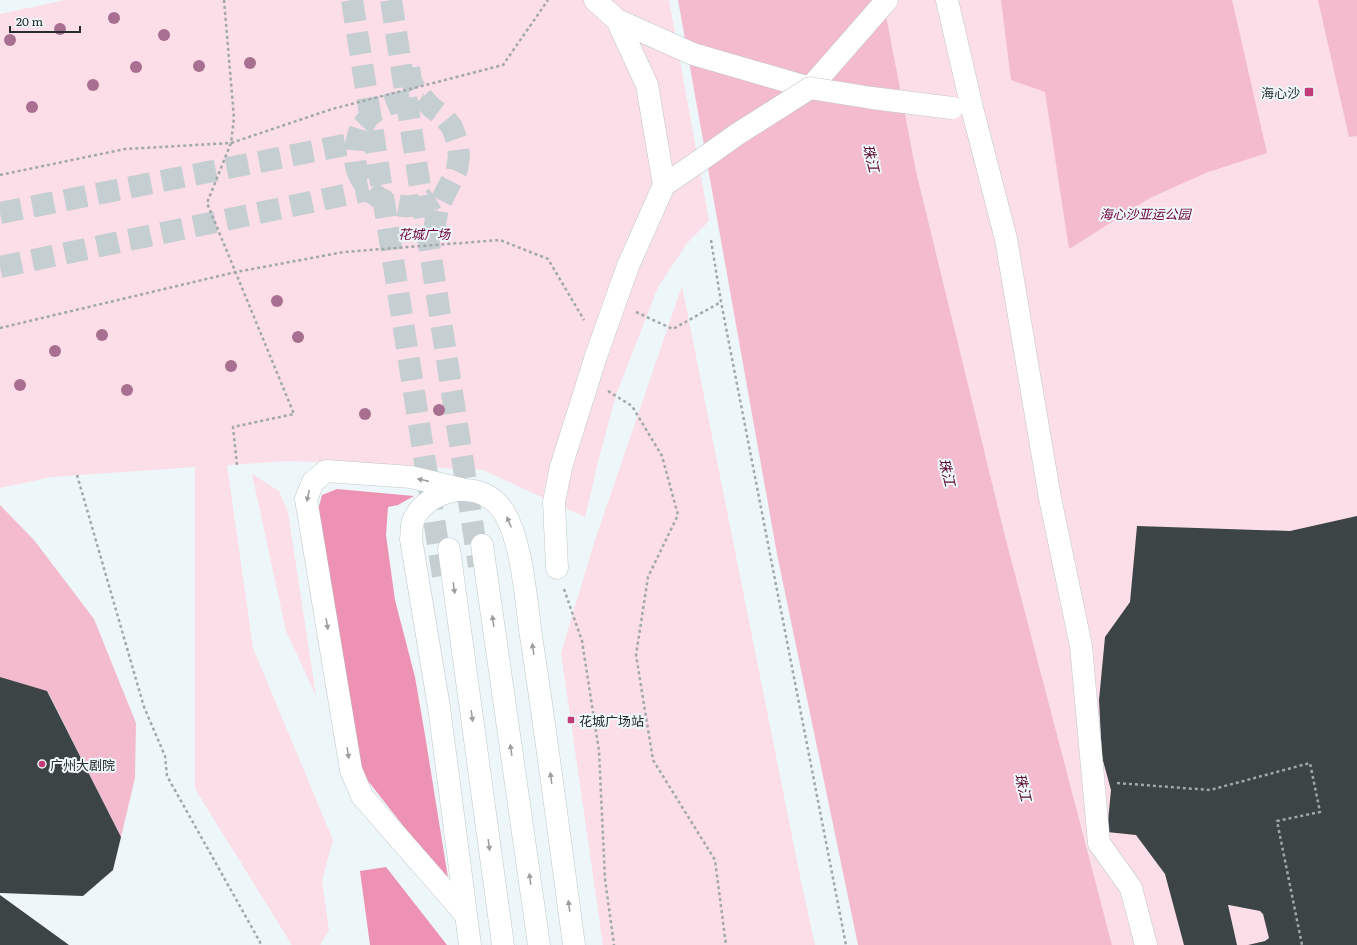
<svg xmlns="http://www.w3.org/2000/svg" width="1357" height="945" viewBox="0 0 1357 945" font-family="Literata,'Noto Sans SC',serif">
  <style>
    .green { fill: #fbdee7 }
    .forest { fill: #ed92b3 }
    .water { fill: #f4bbce }
    .building { fill: #3c4445 }
    .lines { fill: none; stroke-linecap: round; stroke-linejoin: round }
    .major-tunnel { stroke: #c5ced0; stroke-width: 22; stroke-dasharray: 22 11; stroke-linecap: butt }
    .minor-casing { stroke: #bfc8ca; stroke-width: 23 }
    .major-casing { stroke: #bfc8ca; stroke-width: 23 }
    .path { stroke: #a0a8a9; stroke-width: 2.5; stroke-dasharray: 3 3; stroke-linecap: butt }
    .minor { stroke: #fff; stroke-width: 22 }
    .major { stroke: #fff; stroke-width: 22 }
    .minor-bridge-casing { stroke: #bfc8ca; stroke-width: 23; stroke-linecap: butt }
    .minor-bridge { stroke: #fff; stroke-width: 22 }
    .tree { fill: #a86f91 }
    .oneway { fill: #9ea0a0 }
    .poi-dot { fill: #c33b78; stroke: #edf7f9; stroke-width: 1.5 }
    .labels { text-anchor: middle; dominant-baseline: central; stroke-width: 4; stroke-linejoin: round; paint-order: stroke }
    .poi-label { font-size: 13px; fill: #272b2c; stroke: #edf7f9; text-anchor: start }
    .park-label { font-size: 13px; font-style: italic; fill: #6f003c; stroke: #edf7f9 }
    .water-label { font-size: 14px; font-style: italic; fill: #590831; stroke: #edf7f9 }
  </style>
  <rect width="100%" height="100%" fill="#edf7f9"/>
  <path class="green" d="M65,0H669L709,221L688,242L658,287L616,395L598,462L585,517L483,470L290,461L227,465L253,648L333,840L322,881L329,930L320,945H292L195,789V467L51,477L0,488V14Z
    M883,0H1357V945H1112L1004,532L916,171Z
    M682,286L800,876L815,945H603L561,653L594,543Z
    M252,474L279,491L288,512L316,696L286,631Z"/>
  <path class="forest" d="M337,489L414,496L398,505L388,507L386,535L395,600L415,677L425,735L449,884L361,772L316,518L322,495Z
    M386,867L447,945H370L360,871Z"/>
  <path class="water" d="M678,0H883L916,171L1004,532L1112,945H858L777,554Z
    M1001,0H1232L1267,153L1208,172L1150,198L1069,249L1045,92L1011,80Z
    M1318,0H1357V136L1349,137Z
    M0,505L34,540L94,619L136,723L135,778L121,837L48,692L0,677Z"/>
  <path class="building" d="M1357,516V945H1248L1265,941L1269,938L1263,914L1260,911L1229,905H1228L1237,945H1184L1165,874L1136,835L1107,832L1111,790L1102,757L1099,700L1105,637L1130,602L1137,526L1290,531Z
    M0,677L47,691L121,837L113,870L83,896L0,893Z
    M0,895L69,945H0Z"/>
  <g class="lines">
    <path class="major-tunnel" d="M352,0L443,576
      M391,0L479,566
      M409,68L411,81L416,90L431,107L443,116L452,127L457,141L459,155L457,170L438,207L435,224V236
      M362,126C365,123 368,117 372,114C385,103 405,98 420,104
      M360,129C357,139 354,149 355,160C359,197 403,219 435,198
      M0,213L355,143
      M0,267L369,190"/>
    <defs>
      <path id="minor" d="M947,0L972,108L1006,239L1050,498L1081,646L1099,843L1131,888L1146,945
        M617,20L693,54L810,88L887,0
        M664,185L698,162
        M461,489L411,477L326,471L313,482L306,499L351,770L362,796L466,915
        M557,568L554,502L561,467L596,356L628,266L664,185L647,85L617,20L595,0"/>
      <path id="major" d="M482,545L539,945
        M449,549L503,945
        M470,945L439,707L411,539C412,534 411,526 413,521C417,511 426,502 436,497C457,486 485,487 501,508C522,535 526,602 531,636C547,739 560,842 574,945"/>
    </defs>
    <use href="#minor" class="minor-casing"/>
    <use href="#major" class="major-casing"/>
    <path class="path" d="M224,0L234,118L231,143L207,203L294,414L233,427L237,465
      M0,175L125,149L231,143L332,109L503,65L548,0
      M711,240L721,302L846,945
      M636,312L673,329L721,302
      M0,328L236,272L344,252L500,240L548,259L584,320
      M608,391L632,406L662,456L678,515L648,577L636,655L653,760L715,860L726,945
      M77,475L144,707L165,756L167,776L260,942V945
      M564,589L582,641L599,751L605,879L614,945
      M1117,783L1210,790L1310,763L1320,812L1277,821L1302,945"/>
    <use href="#minor" class="minor"/>
    <use href="#major" class="major"/>
    <defs>
      <path id="minor-bridge" d="M698,162L739,133L810,88L872,98L952,108"/>
    </defs>
    <use href="#minor-bridge" class="minor-bridge-casing"/>
    <use href="#minor-bridge" class="minor-bridge"/>
  </g>
  <g class="tree">
    <circle cx="114" cy="18" r="6"/>
    <circle cx="60" cy="29" r="6"/>
    <circle cx="164" cy="35" r="6"/>
    <circle cx="10" cy="40" r="6"/>
    <circle cx="250" cy="63" r="6"/>
    <circle cx="199" cy="66" r="6"/>
    <circle cx="136" cy="67" r="6"/>
    <circle cx="93" cy="85" r="6"/>
    <circle cx="32" cy="107" r="6"/>
    <circle cx="277" cy="301" r="6"/>
    <circle cx="102" cy="335" r="6"/>
    <circle cx="298" cy="337" r="6"/>
    <circle cx="55" cy="351" r="6"/>
    <circle cx="231" cy="366" r="6"/>
    <circle cx="20" cy="385" r="6"/>
    <circle cx="127" cy="390" r="6"/>
    <circle cx="439" cy="410" r="6"/>
    <circle cx="365" cy="414" r="6"/>
  </g>
  <defs><path id="oneway-solid" d="M-6-.8H1V-3.2L6.5 0L1 3.2V.8H-6Z"/></defs>
  <g class="oneway">
    <use href="#oneway-solid" transform="translate(423 480) rotate(-167)"/>
    <use href="#oneway-solid" transform="translate(308 496) rotate(102)"/>
    <use href="#oneway-solid" transform="translate(509 522) rotate(-113)"/>
    <use href="#oneway-solid" transform="translate(454 588) rotate(82)"/>
    <use href="#oneway-solid" transform="translate(493 621) rotate(-98)"/>
    <use href="#oneway-solid" transform="translate(327 624) rotate(81)"/>
    <use href="#oneway-solid" transform="translate(533 649) rotate(-99)"/>
    <use href="#oneway-solid" transform="translate(472 716) rotate(82)"/>
    <use href="#oneway-solid" transform="translate(511 750) rotate(-98)"/>
    <use href="#oneway-solid" transform="translate(348 753) rotate(81)"/>
    <use href="#oneway-solid" transform="translate(551 778) rotate(-98)"/>
    <use href="#oneway-solid" transform="translate(489 845) rotate(82)"/>
    <use href="#oneway-solid" transform="translate(530 879) rotate(-98)"/>
    <use href="#oneway-solid" transform="translate(569 906) rotate(-98)"/>
  </g>
  <g class="poi-dot">
    <rect x="1304" y="87" width="10" height="10" rx="2"/>
    <rect x="567" y="716" width="8" height="8" rx="2"/>
    <circle cx="42" cy="764" r="4"/>
  </g>
  <g class="labels">
    <g class="poi-label">
      <text x="1300" y="92" text-anchor="end">海心沙</text>
      <text x="579" y="720">花城广场站</text>
      <text x="50" y="764">广州大剧院</text>
    </g>
    <g class="park-label">
      <text x="1145" y="213">海心沙亚运公园</text>
      <text x="424" y="233">花城广场</text>
    </g>
    <g class="water-label">
      <text transform="translate(872 158) rotate(76)">珠江</text>
      <text transform="translate(948 472) rotate(76)">珠江</text>
      <text transform="translate(1024 787) rotate(76)">珠江</text>
    </g>
  </g>
  <path d="M10 26v6h70v-6" fill="none" stroke="#272b2c" stroke-width="2"/>
  <text x="16" y="26" font-size="12" fill="#272b2c" stroke="#edf7f9" stroke-width="3" paint-order="stroke">20 m</text>
</svg>
